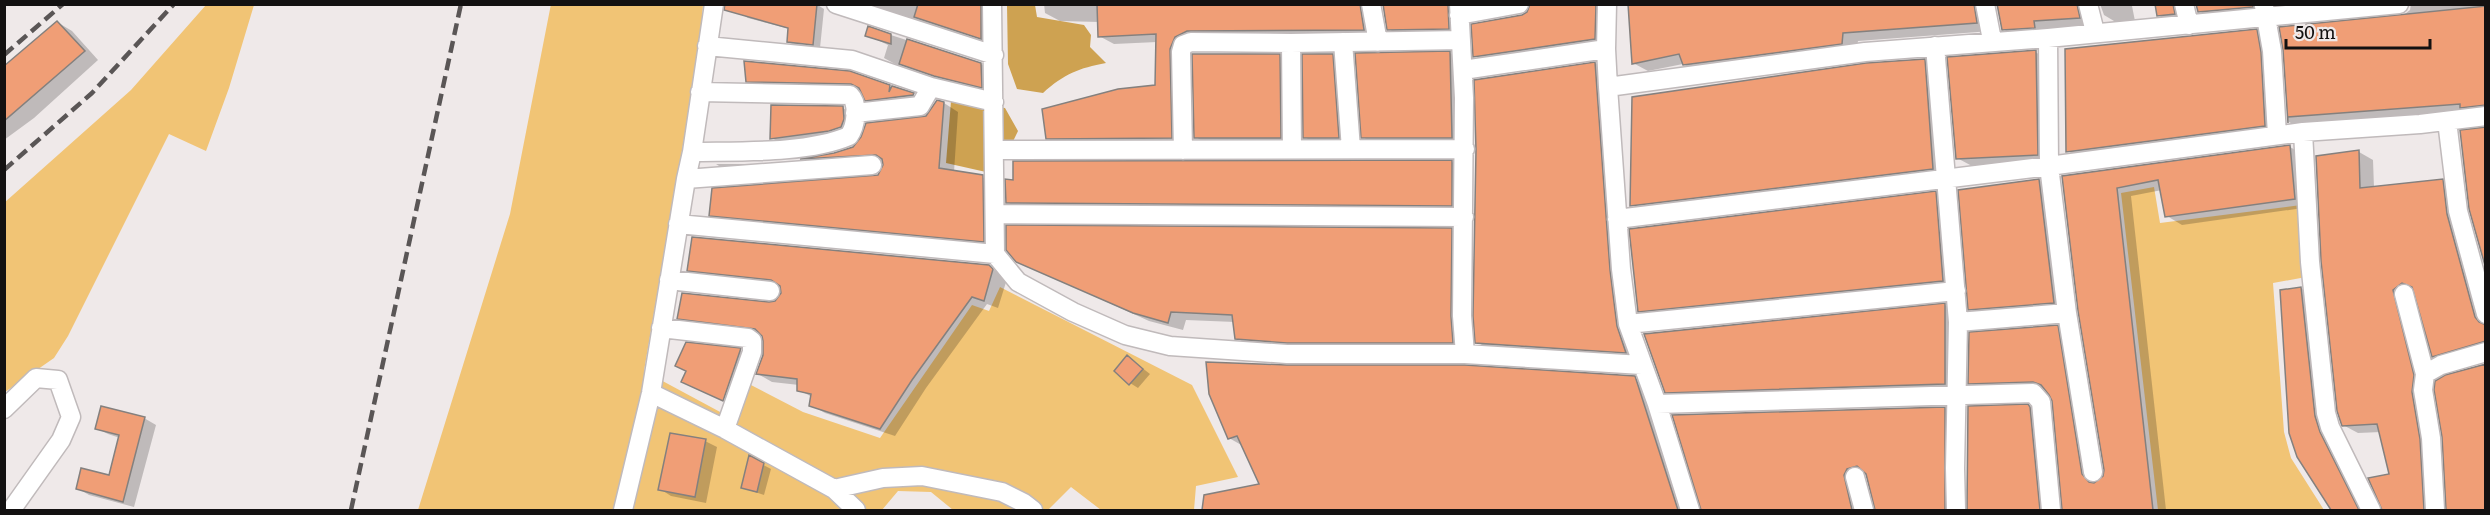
<svg xmlns="http://www.w3.org/2000/svg" width="2490" height="515" viewBox="0 0 2490 515" font-family="Literata,serif">
  <style>
    .green { fill: #f1c475 }
    .forest { fill: #cea251 }
    .shadow { fill: #0003 }
    .building { fill: #f09e76; stroke: #84807e; stroke-width: 1.5 }
    .lines { fill: none; stroke-linecap: round; stroke-linejoin: round }
    .minor-casing { stroke: #c0babb; stroke-width: 21 }
    .minor { stroke: #fff; stroke-width: 18 }
    .rail { stroke: #5a5656; stroke-width: 4.5; stroke-dasharray: 12 6; stroke-linecap: butt }
  </style>
  <rect width="100%" height="100%" fill="#efe9e9"/>
  <path class="green" d="M551,4L703,5L700,46L644,371L735,420L751,385L803,412L880,438L972,305L989,311L1000,287L1192,385L1238,477L1196,486L1194,510H1101L1071,487L1048,510H953L931,492L898,491L882,510H418L510,214Z
    M206,5H254L229,88L206,151L169,134L68,336L54,358L5,392L4,203L131,90Z
    M2154,187L2160,223L2301,205L2306,277L2273,283L2284,432L2291,458L2324,510H2158L2121,193Z"/>
  <path class="forest" d="M1007,5H1035L1037,17L1084,25L1091,35L1090,47L1106,63C1079,68 1064,74 1043,93L1017,89L1008,64Z
    M951,101L1005,108L1018,131L1004,160L986,172L946,163Z"/>
  <path class="shadow" d="M816,4L824,9L820,48L796,46L788,42L790,29L748,18L740,13Z
    M863,4H999L995,46Z
    M1044,4H1378V38L1187,50L1186,146H1062L1047,138L1157,87V42L1114,44L1099,36V22L1060,21L1045,13Z
    M1384,4H1467L1463,37L1403,38L1389,29Z
    M1531,4H1612L1609,47L1489,65L1475,56L1527,14Z
    M1629,4H1992L1991,31L1858,41L1856,52L1699,73L1683,64L1648,71L1633,63Z
    M1998,4H2094V25L2048,29L2049,35L2018,38L2003,29Z
    M2100,4H2143L2132,6L2136,26L2119,24L2104,15Z
    M2156,4H2193L2173,24L2158,15Z
    M2197,4H2274L2214,20L2199,11Z
    M2278,4H2380L2291,12Z
    M2411,4H2486V114L2302,129L2289,122L2285,50L2401,17L2410,10Z
    M57,22L72,31L98,60L34,118L4,140V68Z
    M869,28L981,64L993,71V93L947,82L895,64L884,58L888,45L867,35Z
    M2256,31L2271,39L2279,133L2082,160L2068,151Z
    M2035,52L2050,60L2052,162L1972,166L1957,158Z
    M1450,53L1464,61L1467,145L1378,146L1363,137Z
    M1332,55L1344,62L1350,144H1316L1305,137Z
    M1279,56L1294,64L1295,146H1210L1196,137Z
    M1924,60L1939,69L1947,177L1647,214L1632,205Z
    M1595,63L1610,72L1624,280L1640,360L1492,351L1477,342L1476,81Z
    M849,73L914,95L925,101L878,106L867,99L861,90L759,87L748,81Z
    M944,103L958,112L954,172L982,177L997,185L998,249L725,223L710,215L879,176L884,163L816,167L804,160L835,154L854,148L927,117Z
    M843,108L854,114L852,133L783,145L772,138Z
    M2290,147L2304,155L2310,207L2182,225L2167,216L2162,190L2131,196L2166,510H2063L2054,401L2047,389L1984,391L1970,383L2057,327L2072,335L2096,483L2102,482L2106,470L2063,177Z
    M2359,152L2373,160L2374,188L2442,181L2457,189L2486,312V353L2448,364L2433,356L2417,292L2411,293L2437,510H2382L2391,475L2381,432L2358,433L2343,425Z
    M1452,162L1466,170V213L1022,210L1007,202Z
    M716,164H760L771,170L730,173Z
    M2039,180L2054,189L2068,310L1984,317L1970,309Z
    M1935,193L1950,201L1957,289L1654,319L1639,311Z
    M1451,230L1466,238L1467,350L1251,347L1237,338L1235,322L1186,320L1183,330L1149,321L1017,261Z
    M989,266L1007,279L998,308L987,304L926,388L895,436L825,413L811,405L812,397L799,390V385L772,382L758,374L764,356L763,336L694,326L679,318L776,302L783,293L782,287L703,278L688,270Z
    M2301,288L2316,297L2329,424L2368,510H2333L2298,456Z
    M1945,305L1959,313L1960,392L1681,400L1666,392Z
    M740,350L752,356L735,406L694,388L688,371Z
    M1128,357L1150,374L1138,388L1130,383Z
    M2486,365V510H2448L2444,437Z
    M1634,377L1649,386L1690,510H1204L1206,496L1261,485L1243,446L1229,438L1210,393Z
    M2028,406L2043,415L2053,510H1969V408Z
    M1945,408L1959,417V510H1876L1867,474L1861,478L1865,510H1701L1702,507Z
    M144,418L156,425L134,507L89,495L77,488L110,477L120,438L108,434L96,428Z
    M705,441L717,447L706,503L671,496L660,489Z
    M750,458L771,469L764,495L743,488Z"/>
  <path class="building" d="M725,4H817L813,45L787,42L788,28L724,10Z
    M918,4H981V39L914,17Z
    M1097,4H1360L1364,30L1187,31L1175,37L1170,49L1172,138L1046,139L1042,109L1118,89L1155,85L1156,34L1098,37Z
    M1383,4H1448L1449,29L1387,30Z
    M1530,4H1596L1595,39L1473,57L1471,24L1522,15L1527,12Z
    M1628,4H1974L1977,23L1843,33L1842,44L1683,65L1679,54L1632,64Z
    M1997,4H2077L2080,18L2034,21L2035,28L2002,30Z
    M2155,4H2173L2175,14L2157,16Z
    M2196,4H2253V7L2198,12Z
    M2486,6V105L2460,108V104L2288,117V123L2283,50L2279,27Z
    M57,21L85,51L4,121V66Z
    M868,26L891,34V44L865,36Z
    M2257,29L2261,52L2265,126L2066,152L2065,49Z
    M907,39L981,63L982,88L934,76L899,64Z
    M2036,50L2038,155L1956,159L1947,57Z
    M1450,51L1452,138H1361L1355,53Z
    M1192,54H1280L1281,138H1194Z
    M1302,54H1333L1339,138H1303Z
    M1925,59L1933,169L1630,206L1632,97L1866,63Z
    M744,61L850,71L890,85L889,92L892,86L914,93L913,95L865,101L859,88L851,84L746,82Z
    M1595,62L1610,270L1617,326L1626,353L1475,343L1473,316L1476,150L1474,80Z
    M937,100L944,102L939,168L983,175L984,242L709,216L712,188L878,175L883,165L882,159L876,155L800,159L834,153L853,147L861,137L866,123L926,116Z
    M771,105L843,106L844,119L841,127L829,131L770,139Z
    M2486,127V269L2469,209L2460,130Z
    M2290,145L2295,199L2165,217L2158,180L2117,188L2153,510H2062L2052,401L2049,395L2041,385L2033,382L1968,384L1969,332L2058,325L2082,474L2089,482L2094,483L2103,476L2104,470L2078,311L2062,176Z
    M2359,150L2360,188L2443,179L2447,214L2475,317L2479,322L2486,325V341L2432,357L2412,287L2402,283L2393,290L2414,375L2412,392L2420,439L2424,510H2382L2368,478L2389,474L2377,424L2342,426L2337,411L2321,261L2316,156Z
    M1452,160V206L1006,203L1005,179L1013,180V161Z
    M2039,179L2054,303L1968,310L1958,190Z
    M1936,191L1943,281L1638,312L1629,229Z
    M1006,225L1452,228L1451,316L1453,343H1287L1235,339L1232,315L1171,312L1168,323L1133,313L1016,262L1006,250Z
    M692,237L989,265L993,269L984,301L972,297L912,380L880,429L809,406L811,394L797,391V379L756,374L763,355V341L762,336L755,329L677,319L682,293L769,302L775,301L781,293L780,286L771,280L687,271Z
    M2301,287L2315,416L2320,432L2359,510H2331L2297,457L2289,433L2280,290Z
    M1945,303V384L1665,393L1644,334Z
    M686,342L741,348L723,401L681,382L686,371L675,366Z
    M1127,355L1143,369L1129,385L1114,371Z
    M1206,362L1287,365H1465L1635,376L1678,510H1202L1204,495L1259,484L1237,436L1228,439L1209,394Z
    M2486,364V510H2446L2442,437L2434,390L2435,381L2445,375Z
    M2028,404L2030,407L2040,510H1967L1968,406Z
    M101,406L145,417L123,502L76,489L81,468L109,475L119,435L95,429Z
    M1945,407V510H1875L1866,474L1857,466L1847,469L1844,475L1852,510H1701L1672,415Z
    M670,433L706,439L695,497L658,490Z
    M749,455L764,463L757,492L741,488Z"/>
  <g class="lines">
    <defs>
      <path id="minor" d="M836,4L994,55
        M992,4L995,254
        M1371,4L1378,42
        M1459,4L1464,98L1462,316L1465,354
        M1607,4L1606,49L1608,87L1621,269L1628,324L1657,404L1690,510
        M1985,4L1992,40
        M2088,4L2095,32
        M2184,4L2189,25
        M2264,6L2272,51L2277,135
        M1459,15L1519,4
        M2048,38L2049,166L2303,132L2420,124L2486,116
        M1343,42L1351,149
        M1291,43L1292,149
        M707,46L852,60L931,87L994,102
        M1935,46L1958,322L1955,468L1956,510
        M1463,70L1606,49
        M1608,87L1865,52L2048,38L2399,4
        M855,113L920,106L931,87
        M2447,121L2458,211L2486,314
        M2303,132L2310,262L2326,413L2330,427L2371,510
        M994,150L1465,149
        M1183,150L1181,52L1183,45L1191,42L1291,43L1461,40
        M692,152C738,151 807,154 849,136C856,126 859,104 850,95L700,92
        M686,179L872,165
        M995,214L1464,217
        M1617,219L2049,166L2067,313
        M678,224L995,254L1018,282L1073,312L1125,335L1170,346L1287,354H1465L1642,365
        M669,280L770,291
        M2404,294L2425,374
        M1958,322L2067,313L2093,472
        M1628,324L1956,291
        M661,328L748,338L752,341V352L725,429
        M651,393L725,429L834,489L856,510
        M1657,404L2033,393L2041,402L2051,510
        M4,409L36,378L58,380L71,417L61,440L12,509
        M1855,477L1864,510
        M834,489L883,478L922,476L1002,492L1024,503L1033,510
        M623,510L651,393L686,179L692,152L714,4
        M2435,510L2431,438L2423,390L2425,374L2441,365L2486,352"/>
    </defs>
    <use href="#minor" class="minor-casing"/>
    <use href="#minor" class="minor"/>
    <path class="rail" d="M4,55L63,4
      M4,170L92,93L174,4
      M351,510L461,4"/>
  </g>
  <rect width="2490" height="515" fill="none" stroke="#131111" stroke-width="12"/>
  <path d="M2286 39v9h144v-9" fill="none" stroke="#131111" stroke-width="3"/>
  <text x="2295" y="39" font-size="18" fill="#131111" stroke="#efe9e9" stroke-width="4.5" paint-order="stroke">50 m</text>
</svg>
